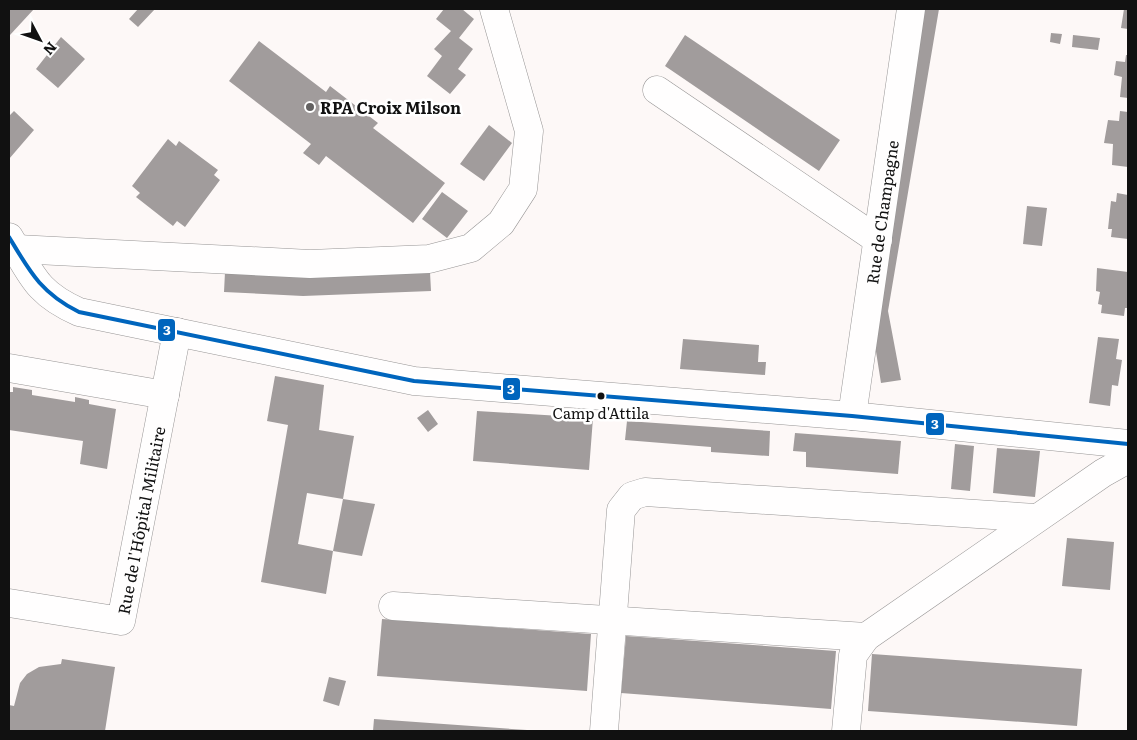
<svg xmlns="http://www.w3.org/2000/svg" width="1137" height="740" viewBox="0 0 1137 740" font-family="Literata,serif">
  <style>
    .building { fill: #a19c9c }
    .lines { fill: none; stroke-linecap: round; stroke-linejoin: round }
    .minor-casing { stroke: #979595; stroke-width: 29 }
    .minor { stroke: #fffefe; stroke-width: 28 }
    .bus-1-casing { stroke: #fff; stroke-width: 8 }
    .bus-1 { stroke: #0065bd; stroke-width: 4 }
    .poi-dot { fill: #646262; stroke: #fff; stroke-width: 2 }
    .bus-dot { fill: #111; stroke: #fff; stroke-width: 2 }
    .labels { text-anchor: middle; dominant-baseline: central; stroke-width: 5; stroke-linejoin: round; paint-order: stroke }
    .bus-label { font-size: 15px; fill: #111; stroke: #fff }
    .poi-label { font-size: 16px; font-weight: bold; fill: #111; stroke: #fff; text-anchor: start }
    .street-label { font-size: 16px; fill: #111; stroke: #fff }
    .line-badge { stroke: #fff; stroke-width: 2 }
    .badge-label { font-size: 14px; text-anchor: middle; font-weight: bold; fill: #fff }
  </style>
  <rect width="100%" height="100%" fill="#fdf8f7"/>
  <path class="building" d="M9,9H34L10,35L9,34Z
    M138,9H155L138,27L129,19Z
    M444,9H462L474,19L459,38L473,49L458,69L466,75L450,94L427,76L442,56L434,49L451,31L436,19Z
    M921,9H939L888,311L901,380L881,383L870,314Z
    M1124,9H1128V29L1121,28Z
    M1051,33L1062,34L1060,44L1050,42Z
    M685,35L840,140L819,171L665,66Z
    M1073,35L1100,38L1098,50L1072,47Z
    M61,37L85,59L58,88L36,69Z
    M259,41L326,92L330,86L378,123L373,128L445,183L413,223L326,156L319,165L303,153L311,144L229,81Z
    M1126,55H1128V98L1120,97L1122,77L1114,75L1116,61L1125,62Z
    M14,111L34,130L9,159V116Z
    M1120,111L1128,112V167L1112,165L1113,144L1104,143L1108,120L1119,121Z
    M489,125L512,143L484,181L460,164Z
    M168,139L176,146L179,141L218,170L214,175L220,180L185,227L177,221L173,226L136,197L140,193L132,186Z
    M442,192L468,211L447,238L422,219Z
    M1117,193L1128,195V239L1111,237L1112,229H1108L1111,201L1116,202Z
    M1027,206L1047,208L1042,246L1023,244Z
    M1097,268L1128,272V308H1125L1124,316L1101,313L1102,305L1098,304L1100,292L1096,291Z
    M225,272H430L431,291L303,296L224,292Z
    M1098,337L1119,339L1116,359L1122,360L1118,386L1112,385L1110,406L1089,403Z
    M683,339L759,345L758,362H766L765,375L680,369Z
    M275,376L324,385L319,430L354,436L343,499L307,493L298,544L333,551L326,594L261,582L288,425L267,421Z
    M13,387L32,390V395L75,402V397L89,400V404L116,409L107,469L80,464L83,441L9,430V392H13Z
    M428,410L438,424L428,432L417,418Z
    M477,411L593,418L589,470L473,461Z
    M627,421L770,431L769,456L711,452V447L625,440Z
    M795,433L901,441L898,474L806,467V452L793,451Z
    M955,444L974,446L970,491L951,489Z
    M997,448L1040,451L1035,497L993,493Z
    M343,499L375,504L362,556L333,551Z
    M1067,538L1114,542L1110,590L1062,586Z
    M382,619L591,634L587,691L377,676Z
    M626,636L836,651L831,709L621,693Z
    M872,654L1082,669L1077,726L868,711Z
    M62,659L115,667L105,731H9V705L14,706L20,683L27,674L39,667L61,664Z
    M329,677L346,681L339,706L323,701Z
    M374,719L527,730V731H373Z"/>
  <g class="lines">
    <defs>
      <g id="minor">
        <path d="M657,90L878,240"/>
        <path d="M9,237C32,275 36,293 79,312L414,381L852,416L1128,444"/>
        <path d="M17,249L310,264L429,259L471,248L501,223L523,189L529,131L494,9"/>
        <path d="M9,368L165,395"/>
        <path id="s1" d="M852,416L911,9"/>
        <path id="s2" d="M9,603L121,621L177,332"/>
        <path d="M393,606L866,637"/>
        <path d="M604,731L621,510L632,496L645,492L1036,518"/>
        <path d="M846,731L853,655L866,637L1103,473L1128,459"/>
      </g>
    </defs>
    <use href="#minor" class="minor-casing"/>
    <use href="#minor" class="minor"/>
    <defs>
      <path id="bus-1" d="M9,237C30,272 41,293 79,312L414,381L852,416L1128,444"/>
    </defs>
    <use href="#bus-1" class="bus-1-casing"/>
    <use href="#bus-1" class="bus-1"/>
  </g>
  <circle class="poi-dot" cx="310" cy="107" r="5"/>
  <circle class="bus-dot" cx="601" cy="396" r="4.5"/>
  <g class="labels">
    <g class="bus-label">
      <text x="601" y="412">Camp d'Attila</text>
    </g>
    <g class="poi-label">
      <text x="320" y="107">RPA Croix Milson</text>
    </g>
    <g class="street-label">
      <text stroke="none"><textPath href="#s1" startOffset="206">Rue de Champagne</textPath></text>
      <text stroke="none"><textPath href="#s2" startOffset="216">Rue de l'Hôpital Militaire</textPath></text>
    </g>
  </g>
  <g class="line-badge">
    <rect x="157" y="318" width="19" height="24" rx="5" fill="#0065bd"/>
    <rect x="502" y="377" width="19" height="24" rx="5" fill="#0065bd"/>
    <rect x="925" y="412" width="20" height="24" rx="5" fill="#0065bd"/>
  </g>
  <g class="badge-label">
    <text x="167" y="335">3</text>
    <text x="511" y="394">3</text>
    <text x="935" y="429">3</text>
  </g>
  <rect width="1137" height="740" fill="none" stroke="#111111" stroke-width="20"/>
  <g transform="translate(40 40) rotate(131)" stroke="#ffffff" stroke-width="4" paint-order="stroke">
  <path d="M0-4L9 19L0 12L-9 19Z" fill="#111111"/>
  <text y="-8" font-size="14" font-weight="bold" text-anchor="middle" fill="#111111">N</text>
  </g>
</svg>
